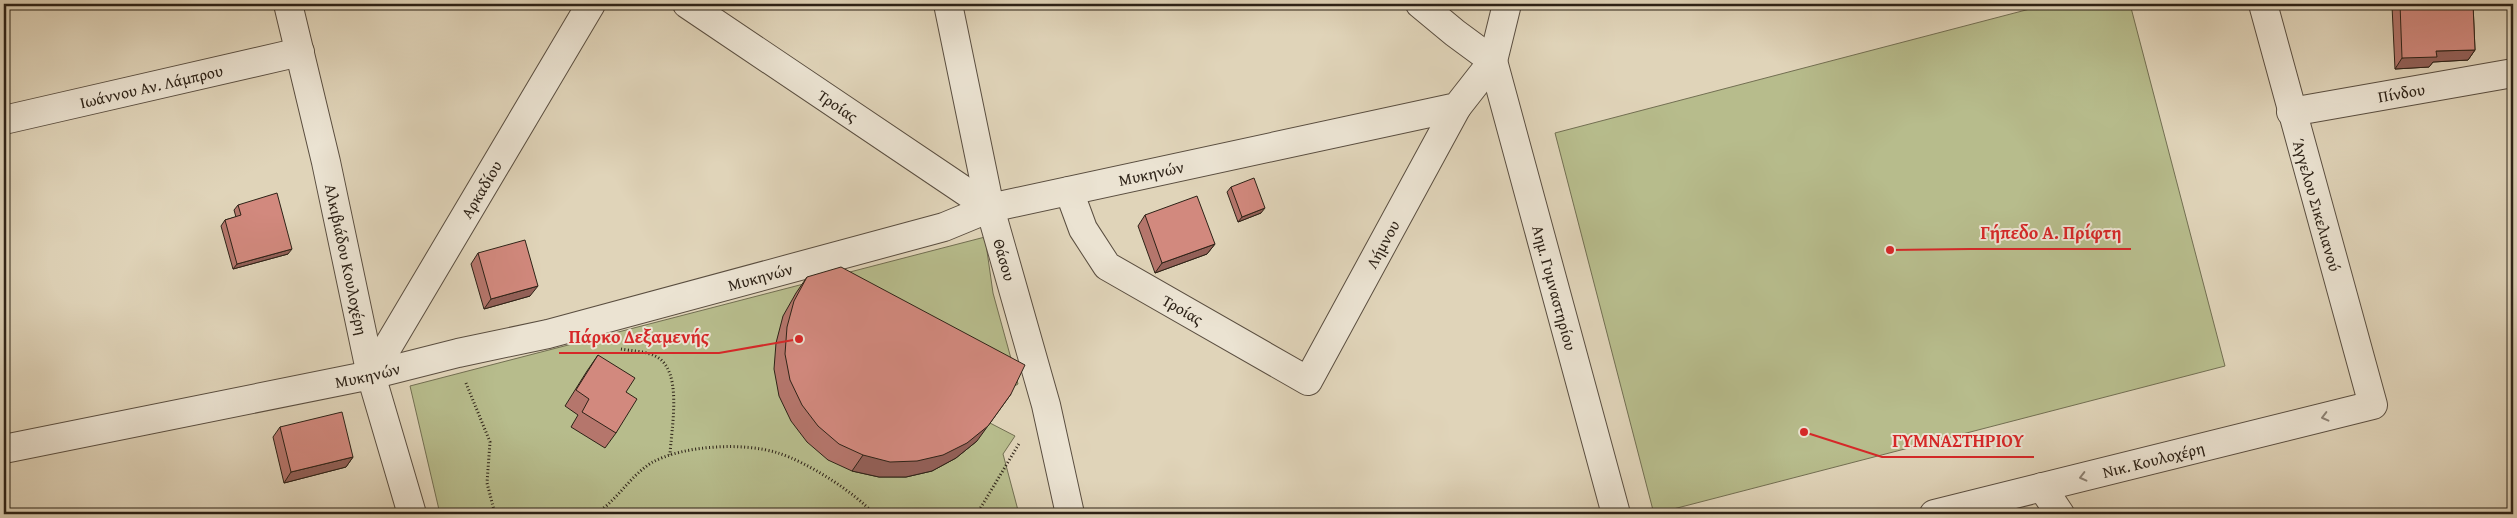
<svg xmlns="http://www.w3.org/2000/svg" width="2517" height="518" viewBox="0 0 2517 518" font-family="'Gentium Book Plus',serif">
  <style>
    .green { fill: #b7bc8c; stroke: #726f52 }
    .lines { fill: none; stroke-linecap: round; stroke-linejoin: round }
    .minor-casing { stroke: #5a4e40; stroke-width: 30 }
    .path { stroke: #2d2217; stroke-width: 3; stroke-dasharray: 1 2.5; stroke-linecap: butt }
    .minor { stroke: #ebe3d2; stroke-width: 28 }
    .wall { fill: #b5766c; stroke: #2d2217 }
    .shaded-wall { fill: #936058; stroke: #2d2217 }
    .building { fill: #d2897e; stroke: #2d2217 }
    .oneway { stroke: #8c8274 }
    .labels { text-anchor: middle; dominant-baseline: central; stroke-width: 4; stroke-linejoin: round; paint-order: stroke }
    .street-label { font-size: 16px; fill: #2d2217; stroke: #ebe3d2 }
    .leader { fill: none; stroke: #d62828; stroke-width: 2 }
    .callout-dot { fill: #d62828; stroke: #ebe3d2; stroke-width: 2 }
    .callout-label { font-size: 18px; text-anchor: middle; font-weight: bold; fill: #d62828; stroke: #ebe3d2; stroke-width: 4; stroke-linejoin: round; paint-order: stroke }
  </style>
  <rect width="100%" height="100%" fill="#e0d4b9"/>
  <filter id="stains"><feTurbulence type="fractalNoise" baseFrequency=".004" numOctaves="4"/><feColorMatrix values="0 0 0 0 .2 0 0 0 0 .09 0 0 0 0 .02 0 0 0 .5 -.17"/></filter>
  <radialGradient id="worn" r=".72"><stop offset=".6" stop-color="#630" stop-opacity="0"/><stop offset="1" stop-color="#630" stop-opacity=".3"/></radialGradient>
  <path class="green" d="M2049,4H2130L2225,366L1654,514L1555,133Z
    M985,237L993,293L1018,384L1011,388L990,423L1015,436L1003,454L1019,514H440L410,386Z"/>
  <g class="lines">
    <defs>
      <g id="minor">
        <path id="s1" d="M288,4L326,162L371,375L412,514"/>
        <path id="s2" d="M687,4L990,208"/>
        <path id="s3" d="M948,4L990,208L1046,405L1070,514"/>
        <path d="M1420,4L1455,33L1493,61"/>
        <path id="s4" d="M1493,61L1616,514"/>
        <path id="s5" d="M2291,112L2513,73"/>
        <path id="s6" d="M4,120L300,52"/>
        <path id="s7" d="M1069,191L1083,229L1107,266L1308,381L1457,107"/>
        <path id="s8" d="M371,375L591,4"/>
        <path id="s9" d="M4,449L371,375L458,353L548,334L944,227L990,208L1457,107L1493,61L1507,4"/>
        <path d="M2042,487L2060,514"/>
        <path id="s10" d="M1934,514L2373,405L2263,4"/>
      </g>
    </defs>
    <use href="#minor" class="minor-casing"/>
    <path class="path" d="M621,349C631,351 646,351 655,356C684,369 671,429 670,455
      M466,383L490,442L487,483L495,514
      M595,514C617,501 629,477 651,463C683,445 744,442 778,453C807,462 854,492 874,514
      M977,514L1020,442"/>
    <use href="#minor" class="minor"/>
  </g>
  <path class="wall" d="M2394,4H2473L2475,50L2468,60L2433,62L2429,67L2395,69L2392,6Z
    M1231,187L1261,213L1238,222L1227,192Z
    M238,205L288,254L233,269L221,226L225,220L236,217L234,210Z
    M1145,215L1215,244L1207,254L1155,273L1138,226Z
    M478,253L530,296L484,309L471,264Z
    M807,277L977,441L956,458L932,471L906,477H879L852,471L828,460L807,442L791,421L779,396L774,369L776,343L783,316L796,293Z
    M598,355L626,392L616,433L605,448L571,427L578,415L565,406L587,371Z
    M280,427L353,457L346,467L284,483L273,437Z"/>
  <path class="shaded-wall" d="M2475,50L2468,60L2433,62L2429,67L2395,69L2402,58L2436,51Z
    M1265,208L1261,213L1238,222L1242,217Z
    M1215,244L1207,254L1155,273L1162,263Z
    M292,249L288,254L233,269L237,264Z
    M538,286L530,296L484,309L491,299Z
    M1011,394L977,441L956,458L932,471L906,477H879L852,471L863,455Z
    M353,457L346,467L284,483L291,472Z"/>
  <path class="building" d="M2400,4H2473L2475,50L2436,51L2437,57L2402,58Z
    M1254,178L1265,208L1242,217L1231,187Z
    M277,193L292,249L237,264L225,220L241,215L238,205Z
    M1197,196L1215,244L1162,263L1145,215Z
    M525,240L538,286L491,299L478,253Z
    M841,267L1025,365L1011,394L988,426L967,443L943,455L917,461L890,462L863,455L839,444L818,426L802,405L790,380L785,354L787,327L794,301L807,277Z
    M598,355L635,378L626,392L637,399L616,433L582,412L589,399L576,390Z
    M342,412L353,457L291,472L280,427Z"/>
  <defs><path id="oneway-chevron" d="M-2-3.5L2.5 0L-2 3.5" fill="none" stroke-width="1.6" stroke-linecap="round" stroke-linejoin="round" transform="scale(1.25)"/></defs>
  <g class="oneway">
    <use href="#oneway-chevron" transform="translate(2325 417) rotate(166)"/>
    <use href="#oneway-chevron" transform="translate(2083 477) rotate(166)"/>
  </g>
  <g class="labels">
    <g class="street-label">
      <text stroke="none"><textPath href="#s6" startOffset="151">Ιωάννου Αν. Λάμπρου</textPath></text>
      <text stroke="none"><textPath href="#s5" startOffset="112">Πίνδου</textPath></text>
      <text stroke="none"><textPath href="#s2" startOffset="182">Τροίας</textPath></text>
      <text stroke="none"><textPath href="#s9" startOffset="1181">Μυκηνών</textPath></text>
      <text stroke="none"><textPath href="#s8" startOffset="216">Αρκαδίου</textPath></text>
      <text transform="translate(2317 205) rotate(74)">Άγγελου Σικελιανού</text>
      <text stroke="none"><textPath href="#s7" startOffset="472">Λήμνου</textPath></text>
      <text stroke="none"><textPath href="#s1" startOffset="262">Αλκιβιάδου Κουλοχέρη</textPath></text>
      <text stroke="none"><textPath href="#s3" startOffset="262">Θάσου</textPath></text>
      <text stroke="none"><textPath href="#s9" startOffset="776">Μυκηνών</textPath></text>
      <text stroke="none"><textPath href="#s4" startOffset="235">Αημ. Γυμναστηρίου</textPath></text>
      <text stroke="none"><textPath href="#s7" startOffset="172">Τροίας</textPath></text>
      <text stroke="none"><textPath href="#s9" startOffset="371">Μυκηνών</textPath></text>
      <text stroke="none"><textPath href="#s10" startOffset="226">Νικ. Κουλοχέρη</textPath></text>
    </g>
  </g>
  <path class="leader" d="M1890 250L1970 249H2131M799 339L719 353H559M1804 432L1882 457H2034"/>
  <g class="callout-dot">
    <circle cx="1890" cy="250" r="5"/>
    <circle cx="799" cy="339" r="5"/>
    <circle cx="1804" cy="432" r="5"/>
  </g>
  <g class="callout-label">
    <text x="2051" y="239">Γήπεδο Α. Πρίφτη</text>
    <text x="639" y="343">Πάρκο Δεξαμενής</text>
    <text x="1958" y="447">ΓΥΜΝΑΣΤΗΡΙΟΥ</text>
  </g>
  <rect width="2517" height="518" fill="none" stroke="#e0d4b9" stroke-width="20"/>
  <rect x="5" y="5" width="2507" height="508" fill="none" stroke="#2d2217" stroke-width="2.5"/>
  <rect x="10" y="10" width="2497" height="498" fill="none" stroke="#2d2217"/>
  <rect width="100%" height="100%" filter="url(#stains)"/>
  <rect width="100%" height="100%" fill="url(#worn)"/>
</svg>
